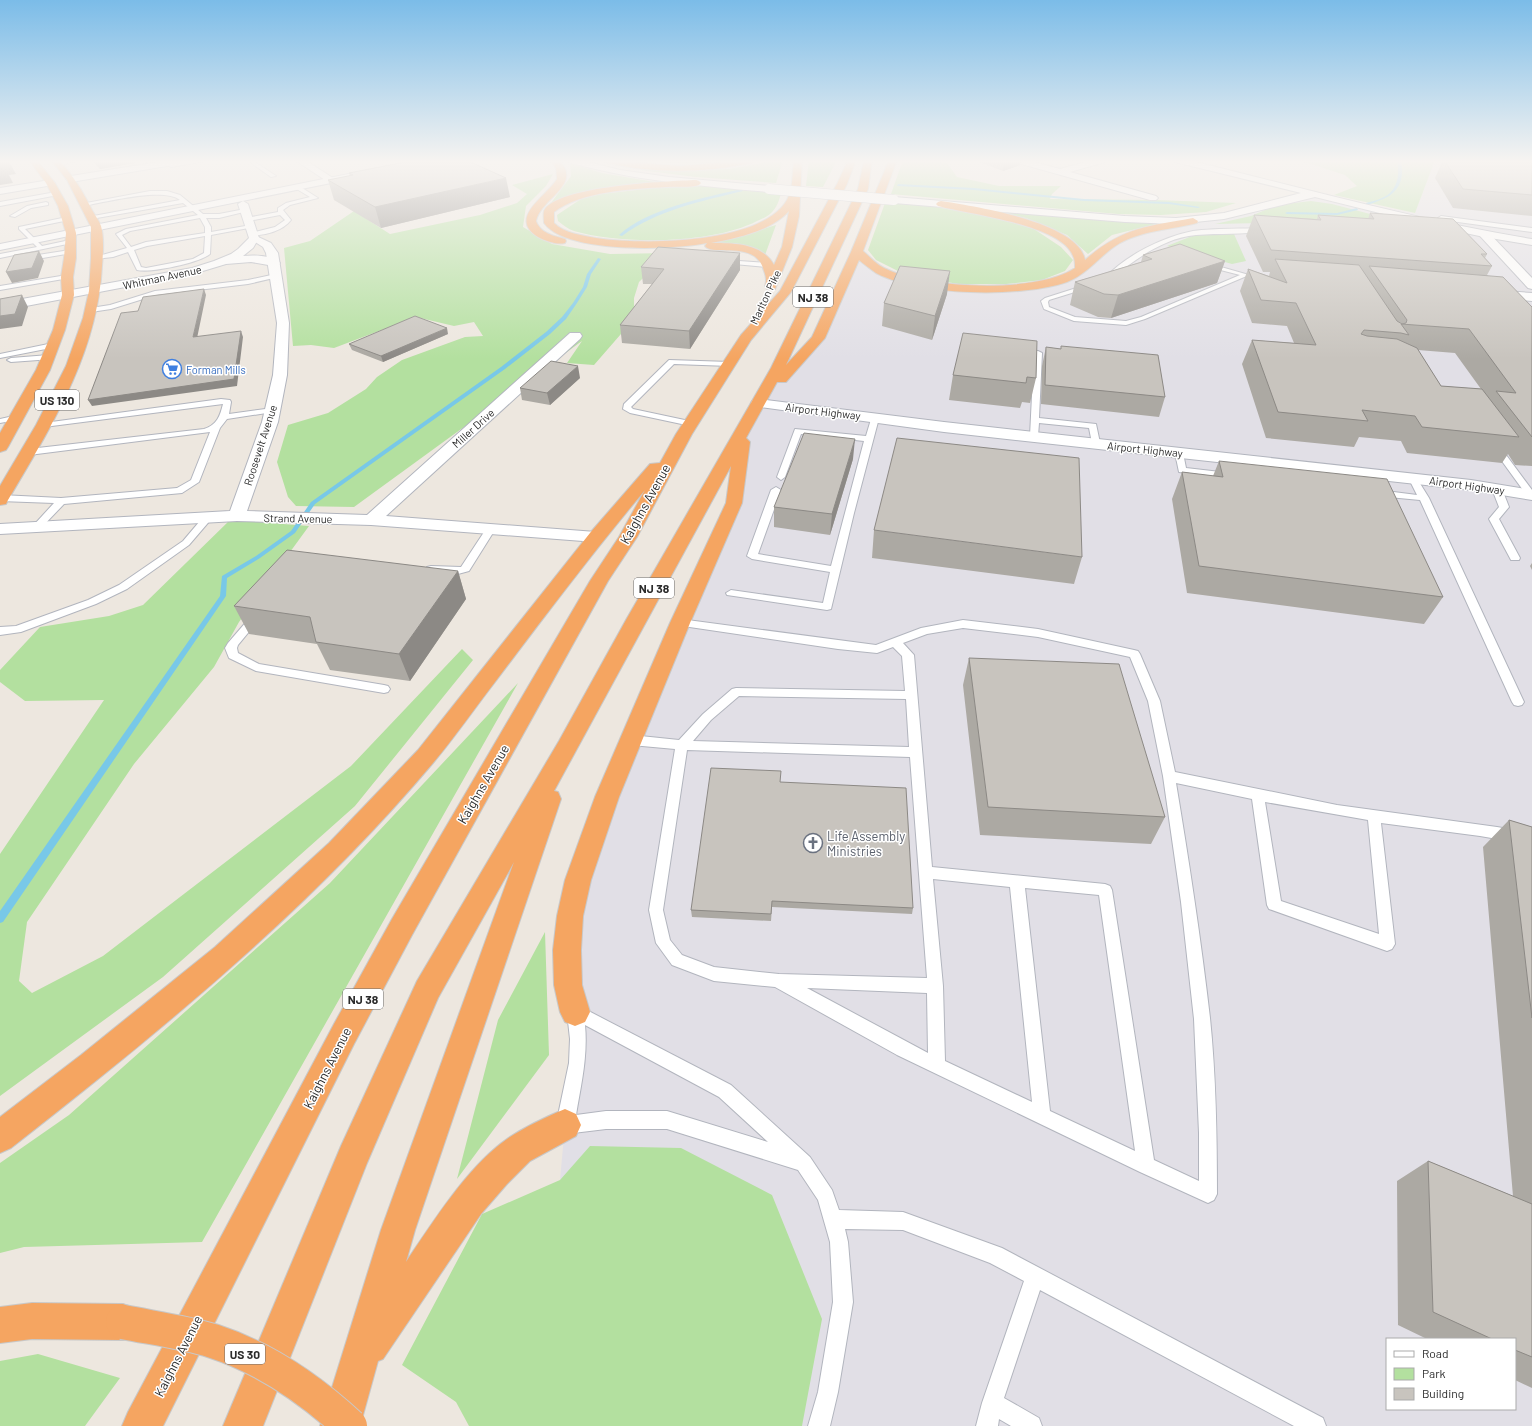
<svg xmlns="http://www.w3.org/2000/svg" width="1532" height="1426" viewBox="0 0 1532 1426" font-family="Barlow,sans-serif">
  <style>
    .industrial { fill: #e1dfe6; fill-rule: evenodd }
    .green { fill: #b3e09f }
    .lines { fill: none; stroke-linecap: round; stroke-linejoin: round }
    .stream { fill: #78c8e8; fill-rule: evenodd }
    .lane-casing { stroke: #b2b5be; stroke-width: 2 }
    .street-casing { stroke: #b2b5be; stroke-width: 2 }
    .secondary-casing { stroke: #b2b5be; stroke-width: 2 }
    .highway-casing { stroke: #c8c8c8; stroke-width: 2 }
    .lane { fill: #fff; fill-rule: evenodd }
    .street { fill: #fff; fill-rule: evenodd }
    .secondary { fill: #fff; fill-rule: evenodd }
    .highway { fill: #f5a561; fill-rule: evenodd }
    .secondary-bridge-casing { stroke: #b2b5be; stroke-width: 11; stroke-linecap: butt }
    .highway-bridge-casing { stroke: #c8c8c8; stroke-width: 36; stroke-linecap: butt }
    .secondary-bridge { stroke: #fff; stroke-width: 10 }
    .highway-bridge { stroke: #f5a561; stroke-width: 34 }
    .wall { fill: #aca9a3; fill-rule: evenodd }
    .shaded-wall { fill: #8c8985 }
    .building { fill: #c8c4be; stroke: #8c8985 }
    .labels { text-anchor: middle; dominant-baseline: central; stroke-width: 3; stroke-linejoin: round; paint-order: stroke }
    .far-street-label { font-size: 11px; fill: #2c2c2c; stroke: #fff }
    .far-shop-label { font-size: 11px; fill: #366cbe; stroke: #fff; text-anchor: start }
    .shield { fill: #fff; stroke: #6b6b6b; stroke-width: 1 }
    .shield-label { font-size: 12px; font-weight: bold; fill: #2c2c2c }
    .street-label { font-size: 13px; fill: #2c2c2c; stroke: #fff }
    .worship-label { font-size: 13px; fill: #5b616d; stroke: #fff; text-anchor: start }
  </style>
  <rect width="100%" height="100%" fill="#ede7df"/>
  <path class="industrial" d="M1435,160H1532V1426H683L560,1180L565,1125L577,1063L570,916L719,535L744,431L758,403L818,338L857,252L865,260L909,280L985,288L1056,281L1121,238L1314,194L1415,213ZM1387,1339H1515V1409H1387Z"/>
  <path class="green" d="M641,160H725C698,166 669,163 641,160Z
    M777,160H783L776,183L696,177L640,170L685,171L729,169Z
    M809,160H837L823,187L806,186Z
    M903,160L947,163L957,177L999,186H1061L1052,194L1050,199L1156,200L1236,203L1206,212L1161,215L1118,214L891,194Z
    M1293,160H1435L1415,213L1334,195L1357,186L1345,175L1308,163Z
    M570,163L602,173L655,182L596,189L551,203L571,176Z
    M553,174L546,186L526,206L523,227L552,244L610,254L669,253L639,282L634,298V319L594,365L567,363L582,341L354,507L296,506L288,497L277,462L288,425L328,413L366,389L377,377L402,360L465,337L483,336L474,322L454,326L416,317L334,348L311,345L293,346L284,248L310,241L354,211L390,234L480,215L517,203L527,194L512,185Z
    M703,186L781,193C779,201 777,208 770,214C767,217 761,219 757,221C713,244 621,245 574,231C568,229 563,225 558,221L557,215L581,199L601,194L654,188Z
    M1311,201L1332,204L1393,220L1215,224L1251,216L1277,205Z
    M885,203L930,206L993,217L1034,229L1061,247L1073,260L1065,271L1042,280L1006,284H958L904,274L876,260L868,250Z
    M988,209L1156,224L1112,235L1088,254L1067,235L1026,218Z
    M776,225L765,255C746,241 730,243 708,243L753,232Z
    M1197,234H1234L1246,261L1232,264L1167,246Z
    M230,520L309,526L239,622L214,667L134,764L27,922L19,981L32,993L103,956L351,766L462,649L473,660L355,806L163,977L0,1096V854L104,700L25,701L0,682V670L40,627L109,616L143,605Z
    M518,683L202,1242L24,1247L0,1253V1163L69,1115L330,883Z
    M545,932L549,1055L457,1179L498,1020Z
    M590,1146L681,1148L772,1195L822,1319L802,1426H469L456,1402L402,1365L482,1214L560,1180Z
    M38,1354L120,1378L85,1426H0V1361Z"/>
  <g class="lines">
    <path class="stream" d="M1397,160H1401C1405,181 1398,195 1378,201C1374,203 1370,204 1366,205V203C1372,201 1379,200 1384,197C1398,190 1400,174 1397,160Z
      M898,184L974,188L1084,199L1169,202L1200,207L1198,208L1169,204L1084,201L974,190L897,186Z
      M742,189L743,191C702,201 657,210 622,236L619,235C647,209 705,197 742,189Z
      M1357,208L1358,210L1337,215L1287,214L1285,213L1287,212L1337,213Z
      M598,258L601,259L591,274L587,287L577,303L566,319L550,334L505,369L315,504L295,533L260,558L227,578L226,596L3,922L0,923V911L220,596L222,576L256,556L291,531L311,502L501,367L546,332L562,317L573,303L583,287L587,274Z"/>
    <defs>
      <path id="lane" d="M72,160H80L59,165L57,164Z
        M202,160H212L171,167L164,163L166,162L172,164Z
        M247,160H252L276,176L271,177Z
        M295,186H299L318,198L290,205L283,210L291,220C283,231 264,236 251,235V233L275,227L285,220L280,215L248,221L245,219L246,218L278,212V208L286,203L310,197L295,188Z
        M150,191H167L180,195L203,214H219L245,209L248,211L219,218H206L211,227V232L251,225L254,227L211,235L210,254C199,263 151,273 137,270L128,252L113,257L95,259V257L127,248L116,234L126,229L198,215L183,203L91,219L88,217L180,200C164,187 105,202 84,206L81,204ZM200,218L205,227V233L146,242L131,247L122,235L130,231ZM205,236L204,253L193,259L146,268L141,267L134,250L147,246Z
        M56,192L59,194L58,195L0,206V202Z
        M46,202L48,203V205L31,208L15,217L10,216L27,206Z
        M1441,216L1532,228V232L1443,220L1442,222H1438V218Z
        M67,217L69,218V220L25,229L42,246L70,240L72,241V243L0,258V254L37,247L19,229V227Z
        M1264,228L1267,230L1266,231C1243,235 1219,233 1196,235C1163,238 1135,260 1110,279L1105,278C1126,255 1163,237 1193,231C1216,228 1241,229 1264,228Z
        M70,250L73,252L72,253L25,261L22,259L25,257Z
        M725,260L768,263L771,265L768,267L723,263L722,262Z
        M1207,263L1249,275L1145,319L1126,325L1074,321L1044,309L1041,301L1045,298L1089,284L1091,285V287L1049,300L1048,302L1049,307L1075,317L1126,321L1141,317L1240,275L1205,266V264Z
        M276,274L279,276L278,277L248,284L156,295L111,309L91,312L88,310L91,308L110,305L155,291L248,280Z
        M67,275L70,277L69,278L0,290V286Z
        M53,343H56V347L0,358V354Z
        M1018,350L1038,351L1042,353L1039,418L1096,424L1100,443L1099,445L1096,446L1092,443L1089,428L1039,423L1038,436L1037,438H1031L1030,436L1034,355L1018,354Z
        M49,355H52V359L11,362L7,360L11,358Z
        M669,360L730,362L734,364L730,366L674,364L631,407L633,409L694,422L695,424L694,426H691L630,413L623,409L624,404Z
        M221,399L230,400L231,402L229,414L273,408L277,410L273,412L227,419L220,428L199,482L182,493L64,504L40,529L37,530L32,527L54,503L0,501L1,495L61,498L177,488L191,480L210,432L29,455L25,452L29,449L204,429C217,425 220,416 223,404L44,427L40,425L44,423Z
        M18,415L22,417L21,419L0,423V419Z
        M872,416H875L879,418L854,513L831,609L827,610L727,595L726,593L731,590L823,603L830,572L752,559L747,556L771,490L776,487L781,490L758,554L831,566L864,441L801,434L785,477L781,480L777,477L795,429L866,436Z
        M1495,443L1498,444L1532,490V498L1528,497L1491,446Z
        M1179,450L1183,453L1186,468L1229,473L1233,476L1229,479L1179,472L1175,453Z
        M1413,476L1416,477L1429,498L1524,702L1522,705L1518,706L1514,705L1512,702L1420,500L1378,496L1373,493L1378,490L1417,495L1409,479Z
        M1497,486L1502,489L1509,507L1499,519L1520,558L1519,560H1511L1489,519L1499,507L1492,489Z
        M208,514L213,517L189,545L127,589L96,604L21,632L0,635V627L16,626L88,600L119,585L183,541L205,515Z
        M491,525L496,528L469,571L458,574L427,571L426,569L427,567L431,566L461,567L488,526Z
        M257,613L261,614L262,616L238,645L237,648L238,653L259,664L384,685L388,686L390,689L388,692L384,693L256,671L229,658L225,648L228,643L253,614Z
        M680,619L876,645L921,628L963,620L1038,629L1134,650L1138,651L1140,654L1160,701L1175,772L1337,805L1497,827L1532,833V845L1480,836L1381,823L1395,944L1392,949L1387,951L1269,909L1267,905L1252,799L1176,783C1189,861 1201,939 1210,1018C1216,1076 1217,1135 1217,1194L1214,1200L1208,1203L1140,1172L897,1055L775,987L714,981L672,965L656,943L649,910L675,749L631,745L627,743L625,740L627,737L631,735L679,740L703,714L732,689L736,688L905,691L902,656L893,647L877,653L838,649L676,625L675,623L676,621ZM963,628L1038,637L1130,657L1148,701L1163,776L1181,902L1194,1019L1199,1133V1181L1154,1160L1112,890L1110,886L1105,884L932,867L914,655L903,643L927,634ZM739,696L906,699L909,747L693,741L711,720ZM687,750L910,757L927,978L779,974L714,967L682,955L670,940L663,910ZM1265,802L1368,820L1379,934L1281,901ZM933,879L1010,887L1032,1102L945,1061L943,986ZM1025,888L1099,895L1135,1151L1050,1111ZM807,988L927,993L928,1053Z
        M575,1004L731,1085L810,1157L832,1190L839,1210L903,1212L1002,1248L1323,1418L1326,1426H1294L1040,1290L1004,1398L1039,1418L1042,1426H1011L999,1419L998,1426H976L982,1403L1024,1281L990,1263L903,1230L845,1229L848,1242L853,1302L838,1392L830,1426H808L818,1392L833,1302L830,1242L818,1200L798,1170L667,1129H606L565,1134L559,1131L556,1125L569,1063L570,1039L567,1012L569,1007ZM585,1025L719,1097L768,1142L667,1111H606L576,1115C581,1085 588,1056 585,1025Z"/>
      <path id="street" d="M171,160H189L185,163L71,182L66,179L71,176Z
        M295,160H305L336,180L331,183L328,182Z
        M1013,160H1026L1060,169L1093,160H1106L1105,162L1070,172L1156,196L1158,198L1156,200H1150L1014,162Z
        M50,180L53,181L55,183L53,185L0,194V188Z
        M1484,231L1488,232L1532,278V289L1528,288L1480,236L1479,234Z
        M254,235L271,243L278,253L289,323L287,375L278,422L247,511L367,515L570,333H580L582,336L580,339L386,516L596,532L602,533L605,537L602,541L596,542L371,525L237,521L0,534V524L230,511L262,422L273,375L277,323L266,253L263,247L249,238Z
        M1491,290L1532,293V301L1487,297L1485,294L1487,291Z
        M758,399L944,422L1471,480L1532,490V500L1471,490L944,432L753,406L751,403L753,400Z"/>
      <path id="secondary" d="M418,160H434L430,163L0,250V244Z
        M567,160H580L620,170L669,177L769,186L774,189L769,192C701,186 634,181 568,162Z
        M1174,160H1188C1302,188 1416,220 1532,239V245L1484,237L1428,225L1315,197L1224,219L1176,224L1125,222L894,203L889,200L894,197L1125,216L1176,218L1224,213L1301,193L1175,162Z
        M243,201L248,204L259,238L253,248L243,256C254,255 272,255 280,263L278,265L274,266L251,262L226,264L193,274L0,311V303L192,268L214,261L231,254L238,249L249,238L238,204Z"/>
      <path id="highway" d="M29,160H37L55,183L68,206L76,233V258L73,277L74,295L65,330L50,370L8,447L6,450L0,452V433L36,370L53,330L62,295L61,277L64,258L66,233L58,206L46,183Z
        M51,160H59C74,177 82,190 92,210C95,215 99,221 101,226C104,236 103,256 102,266C98,352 51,427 8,500L6,504L0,505V486L36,425L66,366L83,318L89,291L91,258V227L67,180Z
        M550,160H559C583,185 541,198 536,221C540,233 554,236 565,239L566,241L565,243C557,245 546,241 538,237C507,218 547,196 557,179L556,168Z
        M603,160L680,166L716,163L740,160H756L752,163C703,173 653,174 604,162Z
        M794,160H802L799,216L792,247L775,289H767L765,286C767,281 766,276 764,271C756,239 714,257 705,246L707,243C673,250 566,254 544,223C544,220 543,214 544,211C555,186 670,181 696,180L699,181L701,183L699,185C689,188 677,186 666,187C631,189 582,191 554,212V223C565,234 582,235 596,238C642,245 747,244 781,208C795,193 791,179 794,160ZM789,211L782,247L774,265C762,243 733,243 711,243C737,238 771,231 789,211Z
        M848,160H856L847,184L791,292L751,340L692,434L637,537L608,581L412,935L354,1044L163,1426H122L128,1412L334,1024L392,919L590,581L619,537L645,490C593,552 544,617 495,682C474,709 455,737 433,763C310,909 161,1031 11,1148L0,1153V1117L81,1055L215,947L329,843L418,750L590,533L650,464L660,463L676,434L741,335L780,291L837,184Z
        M864,160H872L868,189L786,365L812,337L851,252L889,160H897L863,251C870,257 876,264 884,268C926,289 1036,294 1075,268C1075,264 1075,259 1073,256C1061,224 967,214 938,206L936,204L938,202L941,201C973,206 1079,222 1085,260C1121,228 1148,226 1193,218L1198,221L1197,223C1171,230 1144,230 1120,243C1101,254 1088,274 1067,282C1021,298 919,296 876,273C870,269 864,264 859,260L825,338L786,382H777L746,438L750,442L742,503L690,623L619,797L591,880L583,916L581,950L582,985L590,1012L585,1022L575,1026L565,1022L560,1012L554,985L553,950L557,916L565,880L595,797L670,623L726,503L731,466L554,791L558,792L561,799L415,1230L406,1262C433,1222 468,1166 507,1139C523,1128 548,1116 565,1109L576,1114L581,1125L576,1136L530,1161L507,1184L481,1214L383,1359L378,1361L360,1426H320L381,1230L514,862L438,998L367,1163L263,1426H223L341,1146L417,981L559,741L626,620L771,368L858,189Z
        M32,1303L123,1304L136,1309L141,1322L136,1335L123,1340L32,1339L0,1343V1307Z"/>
    </defs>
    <use href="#lane" class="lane-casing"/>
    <use href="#street" class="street-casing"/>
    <use href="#secondary" class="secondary-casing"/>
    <use href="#highway" class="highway-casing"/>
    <use href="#lane" class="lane"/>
    <use href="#street" class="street"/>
    <use href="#secondary" class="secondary"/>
    <use href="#highway" class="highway"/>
    <defs>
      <path id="secondary-bridge" d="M769,189L894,200"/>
      <path id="highway-bridge" d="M123,1322C153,1328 184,1332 213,1341C265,1358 310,1389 350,1426"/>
    </defs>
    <use href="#secondary-bridge" class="secondary-bridge-casing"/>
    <use href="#highway-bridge" class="highway-bridge-casing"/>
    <use href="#secondary-bridge" class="secondary-bridge"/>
    <use href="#highway-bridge" class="highway-bridge"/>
  </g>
  <path class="wall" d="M91,160H133L135,163L100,169Z
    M970,160H1021L1020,165L1003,171L982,163Z
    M1055,160H1074L1066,162Z
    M1441,160H1532V216L1453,208L1435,178L1442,162Z
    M349,173L510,197L381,228L334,200L328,180L350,176Z
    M1370,213L1487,254L1485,258L1492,266L1487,275L1532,307V466L1515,465L1508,454L1502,463L1407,453L1401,441L1359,437L1354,447L1266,438L1242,364L1252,340L1294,343L1287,326L1252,323L1240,291L1248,269L1269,276L1270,272H1263L1246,236L1254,215L1317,219L1318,215L1368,219ZM1418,350L1455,353L1481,389L1441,386Z
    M1143,255L1225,261L1217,283L1111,318L1098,317L1070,305L1075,282L1141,262Z
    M641,267L740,270L690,349L622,343L620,325L652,284H643Z
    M947,294L932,340L882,326L884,303Z
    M448,334L383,362L352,350L349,344Z
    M1037,341L1036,378L1030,403L1022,402L1020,408L949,400L953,375Z
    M1061,346L1165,397L1159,417L1041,404L1042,366L1046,347L1061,349Z
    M580,378L550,405L522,400L520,388Z
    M853,459L830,535L774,527V507Z
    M1219,461L1443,597L1424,624L1187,593L1172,499L1182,472L1213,476Z
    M874,530L1082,557L1074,584L872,558Z
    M1532,563V570L1530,566Z
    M458,571L466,599L410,681L330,670L317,644L249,634L234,606Z
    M969,658L1165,817L1151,844L980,835L963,685Z
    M780,782L913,908L912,914L772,907L771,921L692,917L691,910Z
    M1509,820L1532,827V1388L1515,1380V1339H1427L1398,1325L1397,1181L1428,1161L1513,1196L1483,847Z"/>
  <path class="shaded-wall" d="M0,160H8L16,174L9,175L13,183L0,185Z
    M103,160H133L135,163L100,169L96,161Z
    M1019,160H1021L1020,165L1003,171L1004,164Z
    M1067,160H1074L1066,162Z
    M506,178L510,197L381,228L375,207Z
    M39,251L44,261L38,278L12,283L6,272Z
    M740,253V270L690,349L689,331Z
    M1225,261L1217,283L1111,318L1118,295Z
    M950,271L947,294L932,340L935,316Z
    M204,289L206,295L196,343L193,337Z
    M22,295L28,307L22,326L0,329V316Z
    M447,328L448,334L383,362L381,356Z
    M241,331L243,337L237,386L92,406L88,400Z
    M578,366L580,378L550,405L547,393Z
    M855,439L853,459L830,535L832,514Z
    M458,571L466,599L410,681L399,654Z"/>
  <path class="building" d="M0,160L2,164H0Z
    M416,160H432L435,161L440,160H466L506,178L375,207L328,180L353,175L349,173Z
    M991,160H1019L1004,164Z
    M1444,160H1532V195L1463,189Z
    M1370,213L1453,219L1487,254H1481L1492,266L1271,250L1254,215L1321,220L1318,215L1374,219Z
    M1180,244L1225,261L1118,295L1104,294L1075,282L1152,259L1143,255Z
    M658,247L740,253L689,331L620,325L664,269L641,267Z
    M39,251L32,268L6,272L14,255Z
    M1275,259L1359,265L1397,321L1402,324L1406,323L1407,320L1369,266L1503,277L1532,307V437L1496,391L1516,393L1469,329L1401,324L1409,335L1401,333L1364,330L1361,334L1367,336L1397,339L1417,348L1441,386L1482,389L1519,437L1422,427L1415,416L1362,410L1368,421L1278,412L1252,340L1316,345L1296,303L1261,300L1248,269L1287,283Z
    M900,266L950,271L935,316L884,303Z
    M204,289L193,337L241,331L234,379L88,400L121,313L138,311L143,297Z
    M22,295L15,314L0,316V299Z
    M415,316L447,328L381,356L349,344Z
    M963,333L1037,341L1036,378L1027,377L1026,383L953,375Z
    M1061,346L1158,355L1165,397L1045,385L1046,347L1061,349Z
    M551,361L578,366L547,393L520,388Z
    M804,433L855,439L832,514L774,507Z
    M897,438L1079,458L1082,557L874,530Z
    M1219,461L1387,479L1443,597L1199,566L1182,472L1223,477Z
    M287,550L458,571L399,654L316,642L310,617L234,606Z
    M969,658L1119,664L1165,817L988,807Z
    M711,768L781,771L780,782L906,788L913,908L772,901L771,914L691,910Z
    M1509,820L1532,827V1018Z
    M1428,1161L1532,1204V1357L1515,1350V1339H1492L1433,1312Z"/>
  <linearGradient id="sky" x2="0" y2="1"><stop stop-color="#7bbce8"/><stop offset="0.45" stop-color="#f7f4f1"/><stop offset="1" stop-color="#f7f4f1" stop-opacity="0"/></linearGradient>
  <rect width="1532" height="359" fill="url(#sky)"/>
  <defs>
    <symbol id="supermarket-ring" viewBox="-11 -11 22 22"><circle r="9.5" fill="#fff" stroke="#3f7fe0" stroke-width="1.5"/><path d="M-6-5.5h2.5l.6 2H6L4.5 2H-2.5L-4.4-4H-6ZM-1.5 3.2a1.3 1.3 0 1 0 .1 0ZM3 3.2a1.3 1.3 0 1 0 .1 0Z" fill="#3f7fe0"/></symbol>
    <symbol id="church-ring" viewBox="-11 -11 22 22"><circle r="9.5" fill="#fff" stroke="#6b7280" stroke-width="1.5"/><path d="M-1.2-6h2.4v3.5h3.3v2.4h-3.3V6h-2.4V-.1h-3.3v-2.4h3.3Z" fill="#6b7280"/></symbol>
  </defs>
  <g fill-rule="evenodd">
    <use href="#supermarket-ring" x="161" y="358" width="22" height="22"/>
    <use href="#church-ring" x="802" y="832" width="22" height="22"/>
  </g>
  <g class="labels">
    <g class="far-street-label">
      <text transform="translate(162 277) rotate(-12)">Whitman Avenue</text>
      <text transform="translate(765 297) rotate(-65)">Marlton Pike</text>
      <text transform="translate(823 411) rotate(7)">Airport Highway</text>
      <text transform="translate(473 428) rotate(-42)">Miller Drive</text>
      <text transform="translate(260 445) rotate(-72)">Roosevelt Avenue</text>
      <text transform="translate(1145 449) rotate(6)">Airport Highway</text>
      <text transform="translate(1467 485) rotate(8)">Airport Highway</text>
      <text transform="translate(298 518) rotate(1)">Strand Avenue</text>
    </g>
    <g class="far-shop-label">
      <text x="186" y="369">Forman Mills</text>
    </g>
    <g class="shield">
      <rect x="793" y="287" width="40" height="20" rx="3"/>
      <rect x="35" y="390" width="44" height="20" rx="3"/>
      <rect x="634" y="578" width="40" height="20" rx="3"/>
      <rect x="343" y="989" width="40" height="20" rx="3"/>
      <rect x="225" y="1344" width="40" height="20" rx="3"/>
    </g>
    <g class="shield-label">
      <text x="813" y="297">NJ 38</text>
      <text x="57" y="400">US 130</text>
      <text x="654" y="588">NJ 38</text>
      <text x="363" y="999">NJ 38</text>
      <text x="245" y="1354">US 30</text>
    </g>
    <g class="street-label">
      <text transform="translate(645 504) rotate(-61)">Kaighns Avenue</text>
      <text transform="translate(483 784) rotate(-60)">Kaighns Avenue</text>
      <text transform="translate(327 1068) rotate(-63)">Kaighns Avenue</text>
      <text transform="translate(178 1356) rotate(-63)">Kaighns Avenue</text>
    </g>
    <g class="worship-label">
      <text x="827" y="836">Life Assembly<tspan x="827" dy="15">Ministries</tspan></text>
    </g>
  </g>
  <rect x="1386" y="1338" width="130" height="72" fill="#ffffff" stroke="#ababab"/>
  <rect x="1394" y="1351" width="20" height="6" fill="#ffffff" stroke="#ababab"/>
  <text x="1422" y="1358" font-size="12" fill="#2c2c2c">Road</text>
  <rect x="1394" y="1368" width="20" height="12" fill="#b3e09f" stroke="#ababab"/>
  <text x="1422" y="1378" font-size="12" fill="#2c2c2c">Park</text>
  <rect x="1394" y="1388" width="20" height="12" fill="#c8c4be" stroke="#ababab"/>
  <text x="1422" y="1398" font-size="12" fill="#2c2c2c">Building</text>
</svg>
